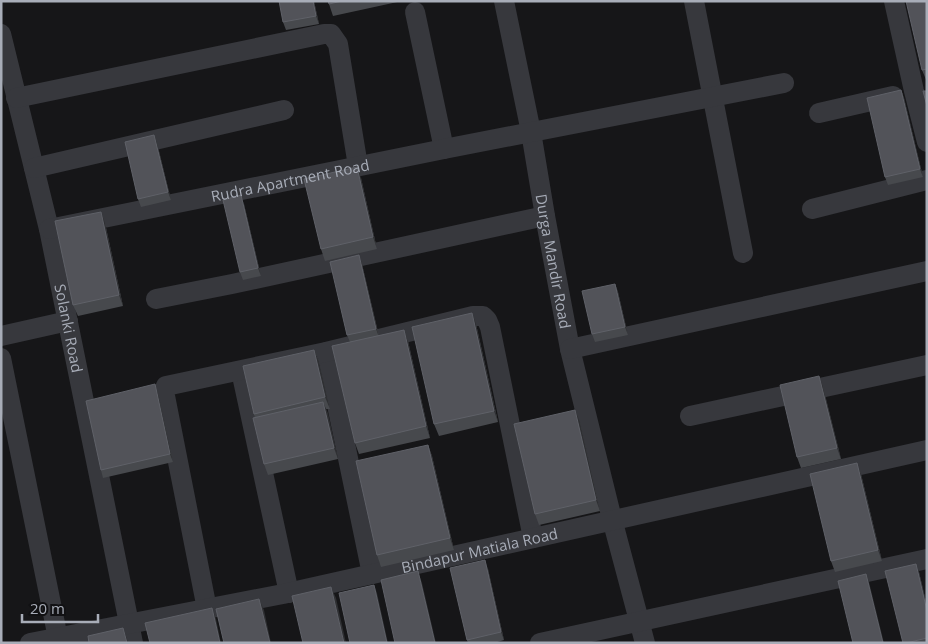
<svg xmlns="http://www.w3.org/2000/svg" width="928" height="644" viewBox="0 0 928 644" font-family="'Open Sans',sans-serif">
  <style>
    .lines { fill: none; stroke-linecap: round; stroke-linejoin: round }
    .street { stroke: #37383d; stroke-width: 20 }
    .wall { fill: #47494d }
    .shaded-wall { fill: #2f3033 }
    .building { fill: #525359; stroke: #5f6168 }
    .labels { text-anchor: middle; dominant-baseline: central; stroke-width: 4; stroke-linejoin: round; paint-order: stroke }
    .street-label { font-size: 15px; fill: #a8adb8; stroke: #111113 }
  </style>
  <rect width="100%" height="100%" fill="#161618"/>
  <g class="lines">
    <g class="street">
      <path id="s1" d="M504,1L531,132L545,216L570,349L612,519L645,643"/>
      <path d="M694,1L743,253"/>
      <path d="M894,1L914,91L927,142"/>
      <path d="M415,12L444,149"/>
      <path id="s2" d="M1,34L49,229L133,643"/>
      <path d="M16,98L324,34H331L338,44L358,166"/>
      <path d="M819,113L893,96"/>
      <path d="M34,168L284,110"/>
      <path d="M812,209L927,180"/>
      <path id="s3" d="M49,229L444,149L784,83"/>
      <path d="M156,299L232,284L545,216"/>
      <path d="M1,336L68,321"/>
      <path d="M570,349L927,271"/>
      <path d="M326,352L372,574"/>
      <path d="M1,358L59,643"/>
      <path d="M241,371L289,593"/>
      <path d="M690,416L927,365"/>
      <path d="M207,609L165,396L164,391L166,386L326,352L473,316H483L487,320L490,327L533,538"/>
      <path id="s4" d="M30,643L283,594L927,450"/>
      <path d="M540,643L927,559"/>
    </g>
  </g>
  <path class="wall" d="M314,1L319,24L286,30L283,22Z
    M328,1H402L333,16Z
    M927,1V82L922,70Z
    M901,90L904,98L923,177L888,185L885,177Z
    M157,143L171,200L141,207L138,199Z
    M361,178L377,249L325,261L321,249Z
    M244,204L261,276L243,280L240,272Z
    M105,223L123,306L78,316L73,305Z
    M362,264L379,336L404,330L408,341L430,438L359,454L355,443L350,342L347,335Z
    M615,284L618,292L628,335L595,342L592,334Z
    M476,324L498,422L439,436L434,424Z
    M314,350L319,361L330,409H326L338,459L268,475L264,464L255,418L254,414Z
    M155,384L158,393L173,462L103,478L101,470Z
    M823,387L841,459L801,468L797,457Z
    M580,422L600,511L539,525L535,514Z
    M428,445L432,456L454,550L381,567L377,555Z
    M857,463L861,474L882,561L835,572L831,561Z
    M488,569L504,640L494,643H468L467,640Z
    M919,572L927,606V643H903Z"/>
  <path class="shaded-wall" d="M313,1H314L319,24L316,16Z
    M901,90L904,98L923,177L920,169Z
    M154,135L157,143L171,200L168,192Z
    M357,167L361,178L377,249L373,237Z
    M241,195L244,204L261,276L258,268Z
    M101,212L105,223L123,306L119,295Z
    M359,255L362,264L379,337L376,329Z
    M615,284L618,292L628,335L625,327Z
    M472,313L476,324L498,422L494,411Z
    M404,330L408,341L430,438L426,426Z
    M314,350L319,361L330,409L325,397Z
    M819,376L823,387L841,459L837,448Z
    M155,384L158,393L173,462L170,454Z
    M323,402L328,413L338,459L334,448Z
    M575,410L580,422L600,511L596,500Z
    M428,445L432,456L454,550L450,538Z
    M857,463L861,474L882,561L878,550Z
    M485,560L488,569L504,640L501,632Z
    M916,564L919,572L927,606V611Z
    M418,571L422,583L436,643H435Z
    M866,574L869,582L884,643H883Z
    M374,585L377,593L388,643H387Z
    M331,587L336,598L346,643H344Z
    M259,599L264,610L271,643H270Z
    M212,608L216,619L221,643H220Z
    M123,628L127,639L128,643H127Z"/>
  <path class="building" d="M279,1H313L316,16L283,22Z
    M328,1H342L329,4Z
    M906,1H927V69L922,70Z
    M901,90L920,169L885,177L867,98Z
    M923,91H927V106Z
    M154,135L168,192L138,199L125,142Z
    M357,167L373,237L321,249L304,179Z
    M241,195L258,268L240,272L223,200Z
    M101,212L119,295L73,305L55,221Z
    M359,255L376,329L347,335L330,262Z
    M615,284L625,327L592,334L582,291Z
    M472,313L494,411L434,424L412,327Z
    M404,330L426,426L355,443L332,346Z
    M314,350L325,397L254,414L243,366Z
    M819,376L837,448L797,457L780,385Z
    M155,384L170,454L101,470L86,401Z
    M323,402L334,448L264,464L253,418Z
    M575,410L596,500L535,514L514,424Z
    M428,445L450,538L377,555L356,461Z
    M857,463L878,550L831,561L810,474Z
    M485,560L501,632L467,640L450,568Z
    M916,564L927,611V638L906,643H903L885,571Z
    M418,571L435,643H395L381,580Z
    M866,574L883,643H853L838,581Z
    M374,585L387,643H350L339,593Z
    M331,587L344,643H303L292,596Z
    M259,599L270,643H224L216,609Z
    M212,608L220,643H150L145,623Z
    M123,628L127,643H89L88,636Z"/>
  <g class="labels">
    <g class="street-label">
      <text stroke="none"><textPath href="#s3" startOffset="246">Rudra Apartment Road</textPath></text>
      <text stroke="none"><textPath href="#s1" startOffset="265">Durga Mandir Road</textPath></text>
      <text stroke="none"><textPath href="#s2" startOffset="302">Solanki Road</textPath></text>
      <text stroke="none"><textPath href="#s4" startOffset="459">Bindapur Matiala Road</textPath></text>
    </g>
  </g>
  <rect width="928" height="644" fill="none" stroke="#a8adb8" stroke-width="5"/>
  <path d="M22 614v8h76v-8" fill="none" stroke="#a8adb8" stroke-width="2.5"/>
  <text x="30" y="614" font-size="15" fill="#a8adb8" stroke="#111113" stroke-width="4" paint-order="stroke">20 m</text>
</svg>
